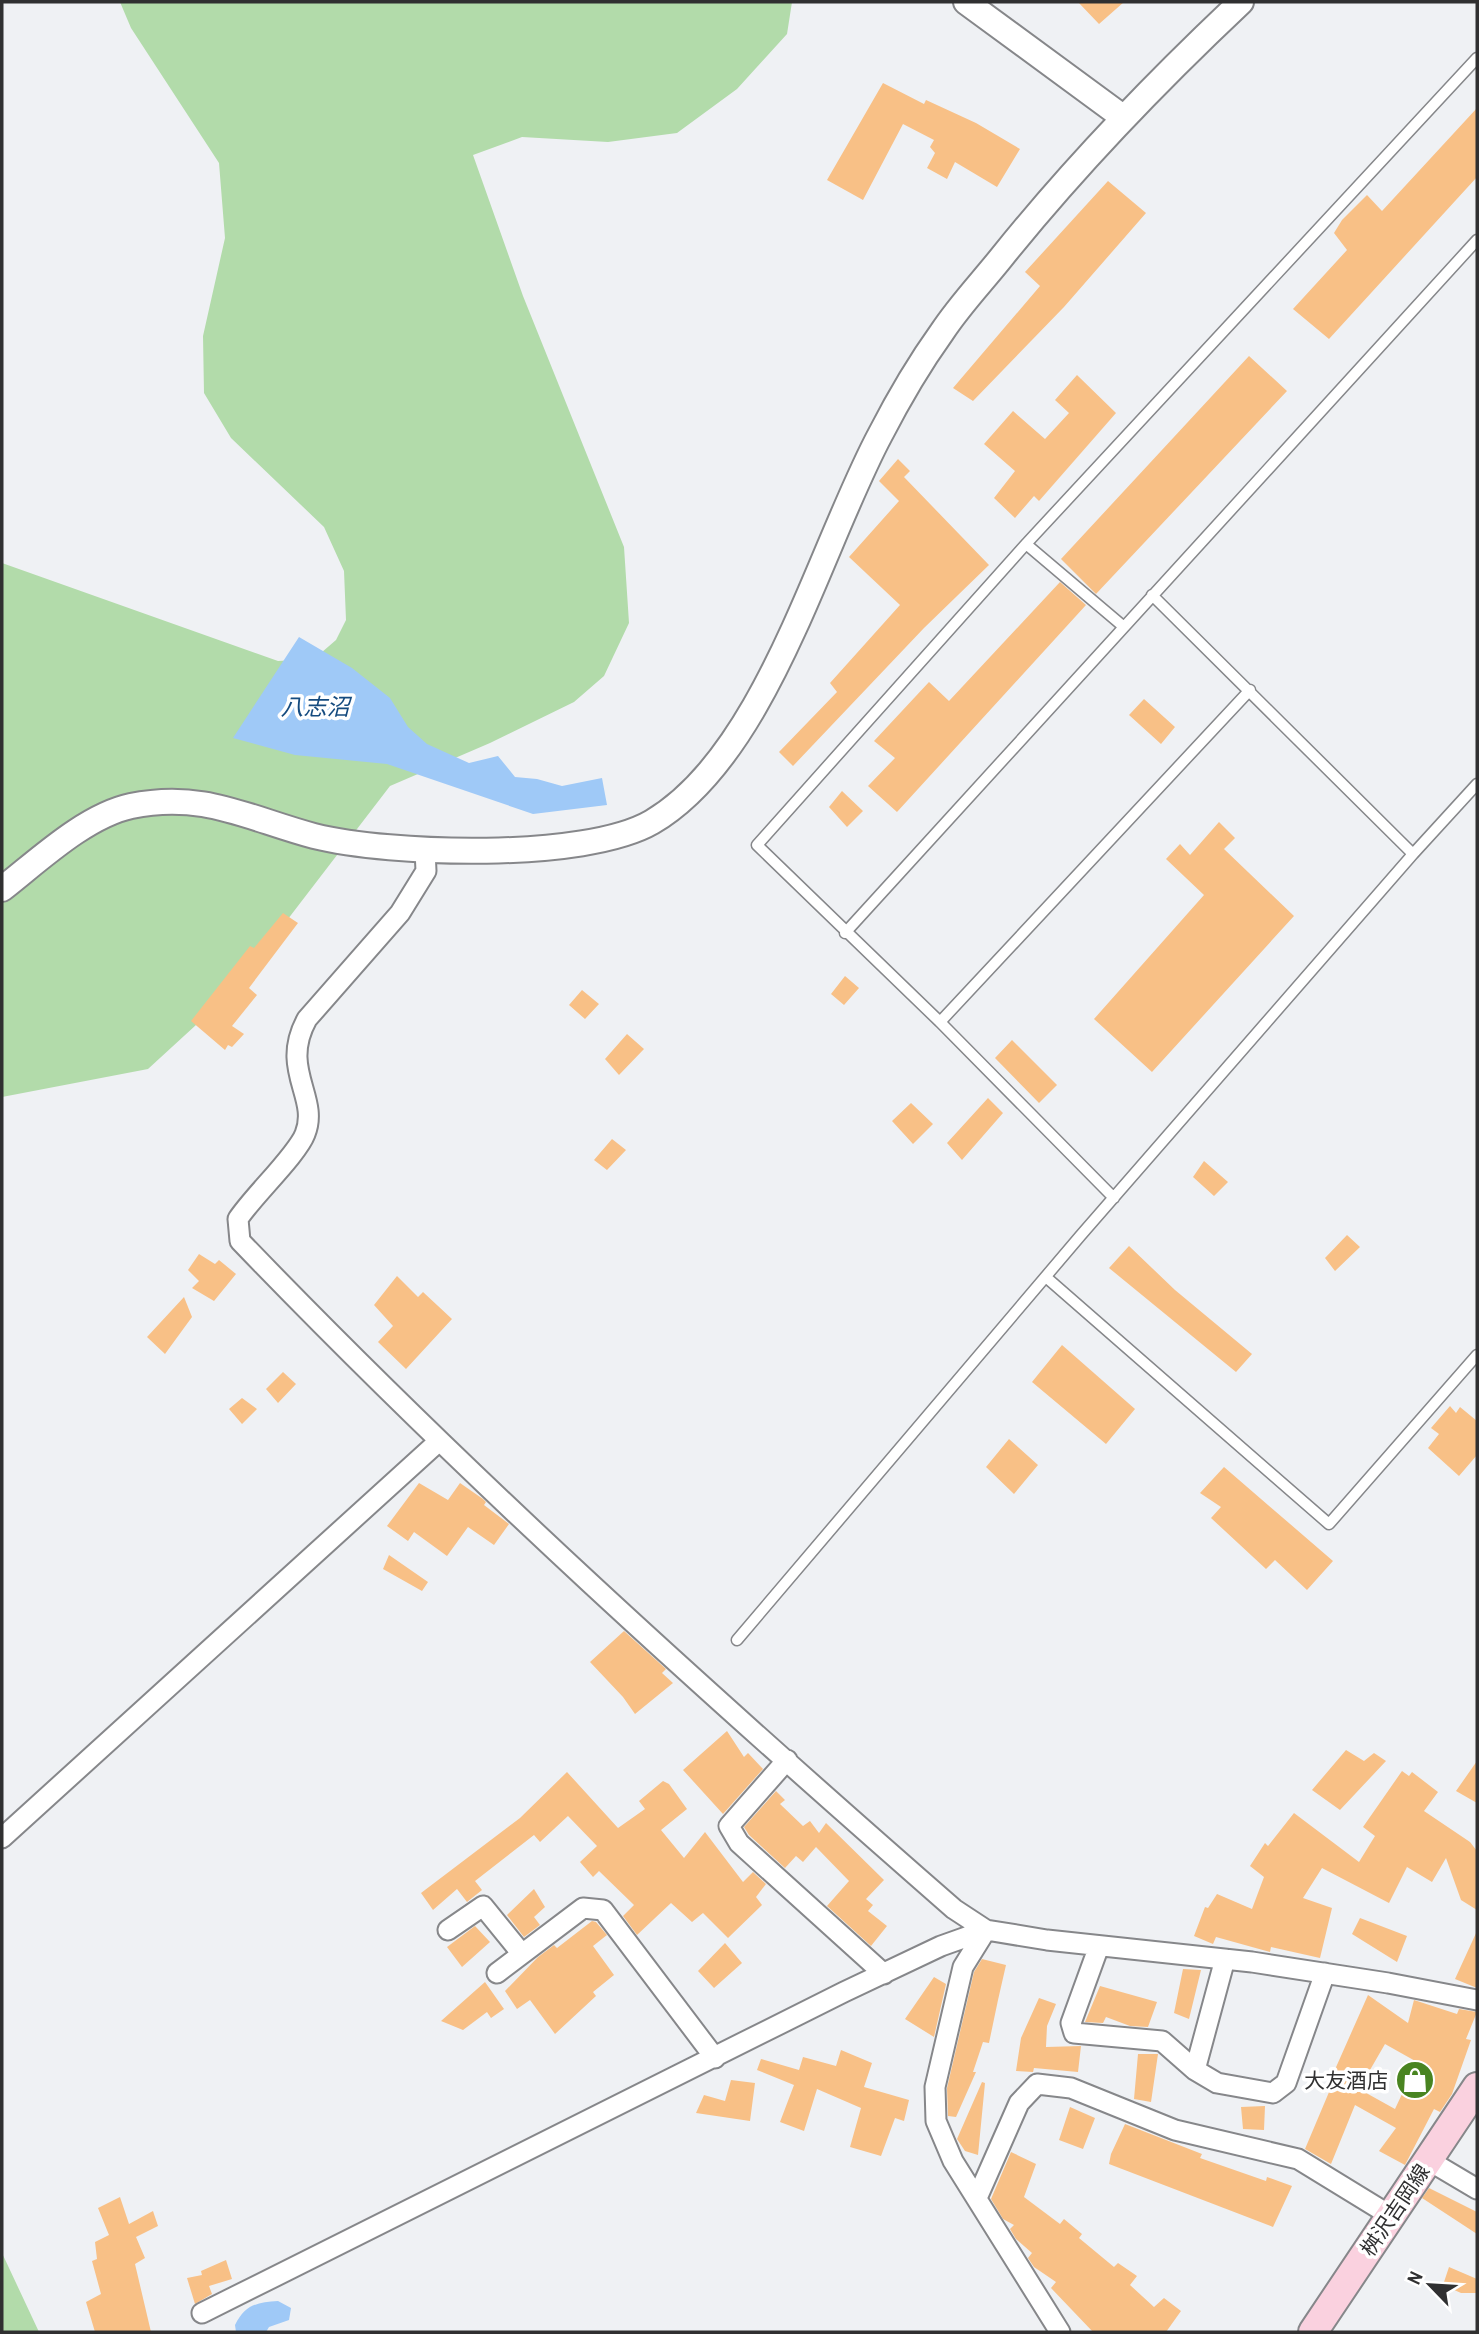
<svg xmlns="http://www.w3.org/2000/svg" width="1479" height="2334" viewBox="0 0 1479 2334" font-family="'Archivo Narrow','Noto Sans JP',sans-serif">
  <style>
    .green { fill: #b2dbaa }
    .water { fill: #9fc9f7 }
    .building { fill: #f8c086; fill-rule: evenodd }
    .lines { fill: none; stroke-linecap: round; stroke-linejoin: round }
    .service-casing { stroke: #86878a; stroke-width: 13 }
    .minor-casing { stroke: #86878a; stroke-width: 23 }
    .tertiary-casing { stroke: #86878a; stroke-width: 28 }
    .secondary-casing { stroke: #86878a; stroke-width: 32 }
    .service { stroke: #fff; stroke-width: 10 }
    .minor { stroke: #fff; stroke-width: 19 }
    .tertiary { stroke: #fff; stroke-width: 24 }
    .secondary { stroke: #fad1df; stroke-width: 28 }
    .labels { text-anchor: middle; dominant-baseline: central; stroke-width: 7; stroke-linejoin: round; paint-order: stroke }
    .poi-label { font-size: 21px; fill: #303031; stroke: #fff; text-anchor: end }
    .street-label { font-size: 21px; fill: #303031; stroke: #fff }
    .water-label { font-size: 23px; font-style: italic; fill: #154b7f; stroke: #fff }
  </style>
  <rect width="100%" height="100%" fill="#eff1f4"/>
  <path class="green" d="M120,2H792L787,34L737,89L677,133L608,142L522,137L473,155L523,296L624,547L629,623L604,676L574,702L490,743L390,786L232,992L148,1069L2,1097V563L278,661L314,659L336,640L346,620L344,571L324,527L231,438L204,393L203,336L225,238L219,163L131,28Z
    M2,2253L39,2332H2Z"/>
  <path class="water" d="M299,637L352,668L390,698L408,727L427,744L469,763L498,756L515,777L537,779L562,786L602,778L607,805L533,814L387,764L295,755L233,738Z
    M278,2301L291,2308L289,2320L269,2327L266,2332H236L235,2325C245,2305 257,2302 278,2301Z"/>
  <path class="building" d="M1078,2H1124L1099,24Z
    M883,83L924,104L926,100L976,123L1020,149L997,187L955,162L947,179L927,168L935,153L930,147L934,140L903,124L863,200L827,180Z
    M1477,108V177L1329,339L1293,309L1347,250L1334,233L1342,220L1367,195L1382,211Z
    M1108,181L1146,213L1064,307L973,401L953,388L1040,286L1025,272Z
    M1249,356L1287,391L1096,594L1061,559Z
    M1077,375L1116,413L1039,501L1034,496L1015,518L994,498L1015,471L984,444L1013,411L1045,439L1069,413L1055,400Z
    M898,459L910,471L904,477L989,565L924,628L793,766L779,752L837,692L830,683L900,605L849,557L899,501L879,481Z
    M1060,582L1086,605L897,812L868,786L895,758L874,741L929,682L949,701Z
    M1144,699L1175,727L1161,744L1129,715Z
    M842,791L863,811L847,827L829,807Z
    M1219,822L1235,838L1224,849L1294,916L1152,1072L1094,1019L1204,895L1166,859L1180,844L1190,855Z
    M283,913L298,923L249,988L257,995L232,1026L244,1034L232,1047L228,1045L225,1050L191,1021L250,946L254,948Z
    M845,976L859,988L844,1005L831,994Z
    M582,990L599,1004L585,1019L569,1005Z
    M627,1034L644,1049L619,1075L605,1059Z
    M1012,1040L1057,1085L1039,1103L995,1058Z
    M988,1098L1003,1113L962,1160L947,1143Z
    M911,1103L933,1124L913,1144L892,1121Z
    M612,1139L626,1150L607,1170L594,1160Z
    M1204,1161L1228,1182L1214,1196L1193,1177Z
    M1347,1235L1360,1247L1335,1271L1325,1258Z
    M1129,1246L1175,1290L1252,1354L1236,1372L1109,1268Z
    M199,1254L215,1264L219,1260L236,1274L214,1301L192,1288L199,1281L188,1270Z
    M397,1276L418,1297L423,1292L452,1319L406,1369L378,1342L393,1326L374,1305Z
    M184,1297L192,1317L165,1354L147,1337Z
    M1062,1345L1135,1409L1106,1444L1032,1382Z
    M283,1372L296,1384L278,1403L266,1389Z
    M242,1398L257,1409L242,1424L229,1409Z
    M1450,1406L1456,1413L1460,1407L1477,1421V1455L1459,1476L1428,1448L1439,1434L1431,1428Z
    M1009,1439L1038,1465L1014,1494L986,1467Z
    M1224,1467L1333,1561L1307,1590L1275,1560L1266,1569L1211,1518L1221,1507L1200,1493Z
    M419,1483L448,1500L460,1483L483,1499L486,1502L484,1505L509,1524L494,1545L468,1527L447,1556L414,1532L408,1541L387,1526Z
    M389,1555L428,1582L422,1591L383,1569Z
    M624,1631L666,1669L662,1673L673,1683L635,1714L623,1697L590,1662Z
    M727,1731L744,1757L748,1753L763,1769L723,1814L683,1770Z
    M1346,1750L1364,1761L1374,1753L1386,1761L1340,1810L1312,1790Z
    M1477,1761V1803L1456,1791Z
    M1402,1771L1409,1776L1412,1772L1438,1792L1424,1811L1470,1842L1477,1851V1910L1461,1900L1446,1858L1432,1882L1407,1867L1389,1903L1322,1868L1303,1898L1332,1908L1320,1958L1271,1947L1270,1952L1216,1937L1213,1944L1194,1936L1205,1907L1208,1908L1217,1894L1252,1909L1264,1877L1250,1866L1265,1843L1268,1846L1294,1813L1359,1862L1375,1836L1363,1827Z
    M567,1772L618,1828L645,1809L639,1801L663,1781L669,1784L687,1809L661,1830L684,1858L705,1832L743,1882L753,1872L766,1884L756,1897L762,1905L728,1938L703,1913L692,1922L671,1903L637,1935L623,1916L634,1905L599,1871L593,1877L580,1862L597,1846L568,1816L540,1842L534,1835L475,1881L482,1890L467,1902L457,1889L433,1910L421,1893L520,1818Z
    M776,1791L785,1800L780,1804L803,1826L810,1821L819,1833L826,1823L884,1880L866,1899L873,1905L868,1911L887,1926L871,1946L827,1906L849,1881L816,1847L803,1862L796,1856L785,1868L749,1835L744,1827Z
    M534,1889L545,1907L534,1917L540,1925L524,1937L507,1915Z
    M1360,1918L1407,1936L1397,1962L1352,1934Z
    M592,1921L596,1922L607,1935L593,1946L614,1975L593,1992L596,1996L555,2034L530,2000L517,2009L505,1991L538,1957L554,1945L557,1948Z
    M475,1926L490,1942L462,1967L447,1947Z
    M1477,1931V1988L1455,1979Z
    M725,1943L742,1963L714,1988L698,1971Z
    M982,1959L1006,1965L998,2000L989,2043L983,2042L973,2072H976L956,2117L948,2116L947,2088L974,1972Z
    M1183,1969L1201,1970L1189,2019L1174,2013Z
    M934,1977L946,1984L934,2037L905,2019Z
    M485,1982L504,2009L491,2018L487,2012L463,2030L441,2021Z
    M1100,1986L1157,2002L1148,2027L1130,2026L1106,2017L1103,2023L1085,2022Z
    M1368,1995L1408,2023L1414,2000L1457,2014L1459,2009L1477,2012L1466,2039L1471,2040L1452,2094L1440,2112L1434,2109L1405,2165L1379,2151L1396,2128L1355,2105L1331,2164L1305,2149L1332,2085L1329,2083ZM1385,2044L1417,2062L1395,2109L1359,2089Z
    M1039,1998L1056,2004L1047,2026L1046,2047L1081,2046L1078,2072L1034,2068L1033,2072L1016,2071L1021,2038Z
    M841,2050L872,2063L864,2087L909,2100L904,2121L895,2118L881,2156L850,2147L861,2108L817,2089L804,2131L780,2122L794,2085L757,2070L761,2059L799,2070L803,2057L836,2066Z
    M1138,2054H1158L1151,2102L1134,2099Z
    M731,2080L755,2083L750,2121L696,2113L704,2095L725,2101Z
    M982,2082L985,2083L978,2155L965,2151L957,2139Z
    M1265,2106L1264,2130L1243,2129L1241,2107Z
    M1070,2107L1095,2118L1083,2149L1059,2140Z
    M1125,2124L1202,2154L1200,2158L1266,2181L1267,2177L1292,2186L1273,2227L1109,2164L1111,2154Z
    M1011,2152L1036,2164L1024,2197L1060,2224L1064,2219L1082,2234L1079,2238L1114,2267L1118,2263L1137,2276L1130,2285L1154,2307L1164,2298L1181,2311L1166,2332H1093L1051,2288L1056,2282L1034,2267L1028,2258L1032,2253L1016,2239L1010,2229L1014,2225L1003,2219L991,2199Z
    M1429,2188L1477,2212V2234L1422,2198Z
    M120,2197L129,2224L153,2211L158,2226L136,2237L145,2258L135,2264L151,2332H95L86,2302L101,2294L92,2261L97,2259L95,2242L109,2235L98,2208Z
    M226,2260L232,2279L209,2286L212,2294L195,2304L187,2278L202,2275L201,2271Z
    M1449,2267L1477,2279V2293H1461L1443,2285Z"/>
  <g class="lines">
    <defs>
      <path id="service" d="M1026,544L1124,627
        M1152,595L1413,854
        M845,933L1477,240
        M940,1022L1250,690
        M1114,1198L940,1022L757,845L1026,544L1477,58
        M1047,1278L1329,1524L1477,1355
        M737,1640L1081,1235L1413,854L1477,784"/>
      <path id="minor" d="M425,850L426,871L400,913L307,1019C279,1070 320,1097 305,1134C297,1155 253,1196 238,1219L240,1241C466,1476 708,1694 954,1909L986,1930L1047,1940L1252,1962L1388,1983L1477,2000
        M787,1760L729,1826L739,1843L884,1974
        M2,1838L438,1442
        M448,1930L483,1906L522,1954
        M986,1930L963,1967L935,2087L936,2121L953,2161L1060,2332
        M1099,1946L1071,2023L1074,2033L1162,2041L1195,2070L1217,2083L1273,2093L1286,2083L1325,1973
        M497,1973L583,1908L603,1910L715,2058
        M1195,2070L1225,1959
        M1428,2160L1477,2189
        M977,2198L1019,2103L1037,2084L1071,2088L1175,2130L1298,2159L1391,2216
        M202,2313L844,1992L941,1946L986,1930"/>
      <path id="tertiary" d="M966,2L1124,118
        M2,889C38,861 85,816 131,806C203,791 247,818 314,836C390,855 585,861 652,822C766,755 819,549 880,435C898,400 919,364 942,332C959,306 981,283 1001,258C1074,167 1156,82 1241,2"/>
      <path id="secondary" d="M1313,2332L1477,2087"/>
    </defs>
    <use href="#service" class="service-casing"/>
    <use href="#minor" class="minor-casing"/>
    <use href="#tertiary" class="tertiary-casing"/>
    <use href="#secondary" class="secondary-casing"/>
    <use href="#service" class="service"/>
    <use href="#minor" class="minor"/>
    <use href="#tertiary" class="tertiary"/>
    <use href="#secondary" class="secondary"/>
  </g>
  <defs>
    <symbol id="shop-disc" viewBox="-11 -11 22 22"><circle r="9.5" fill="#498421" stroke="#fff"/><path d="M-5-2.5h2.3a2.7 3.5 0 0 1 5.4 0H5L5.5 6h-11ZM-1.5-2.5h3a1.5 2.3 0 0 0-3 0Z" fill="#fff"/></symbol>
  </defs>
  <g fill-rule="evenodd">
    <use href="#shop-disc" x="1393" y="2058" width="44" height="44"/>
  </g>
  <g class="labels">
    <g class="poi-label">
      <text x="1388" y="2080">大友酒店</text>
    </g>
    <g class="street-label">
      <text transform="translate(1395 2210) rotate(-56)">桝沢吉岡線</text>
    </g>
    <g class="water-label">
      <text x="315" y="706">八志沼</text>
    </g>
  </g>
  <rect width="1479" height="2334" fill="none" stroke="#303031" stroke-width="7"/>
  <g transform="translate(1430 2285) rotate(295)" stroke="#ffffff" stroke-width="5" paint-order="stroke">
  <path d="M0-5L12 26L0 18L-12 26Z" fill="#303031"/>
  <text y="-10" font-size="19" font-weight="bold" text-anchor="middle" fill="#303031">N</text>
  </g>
</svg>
